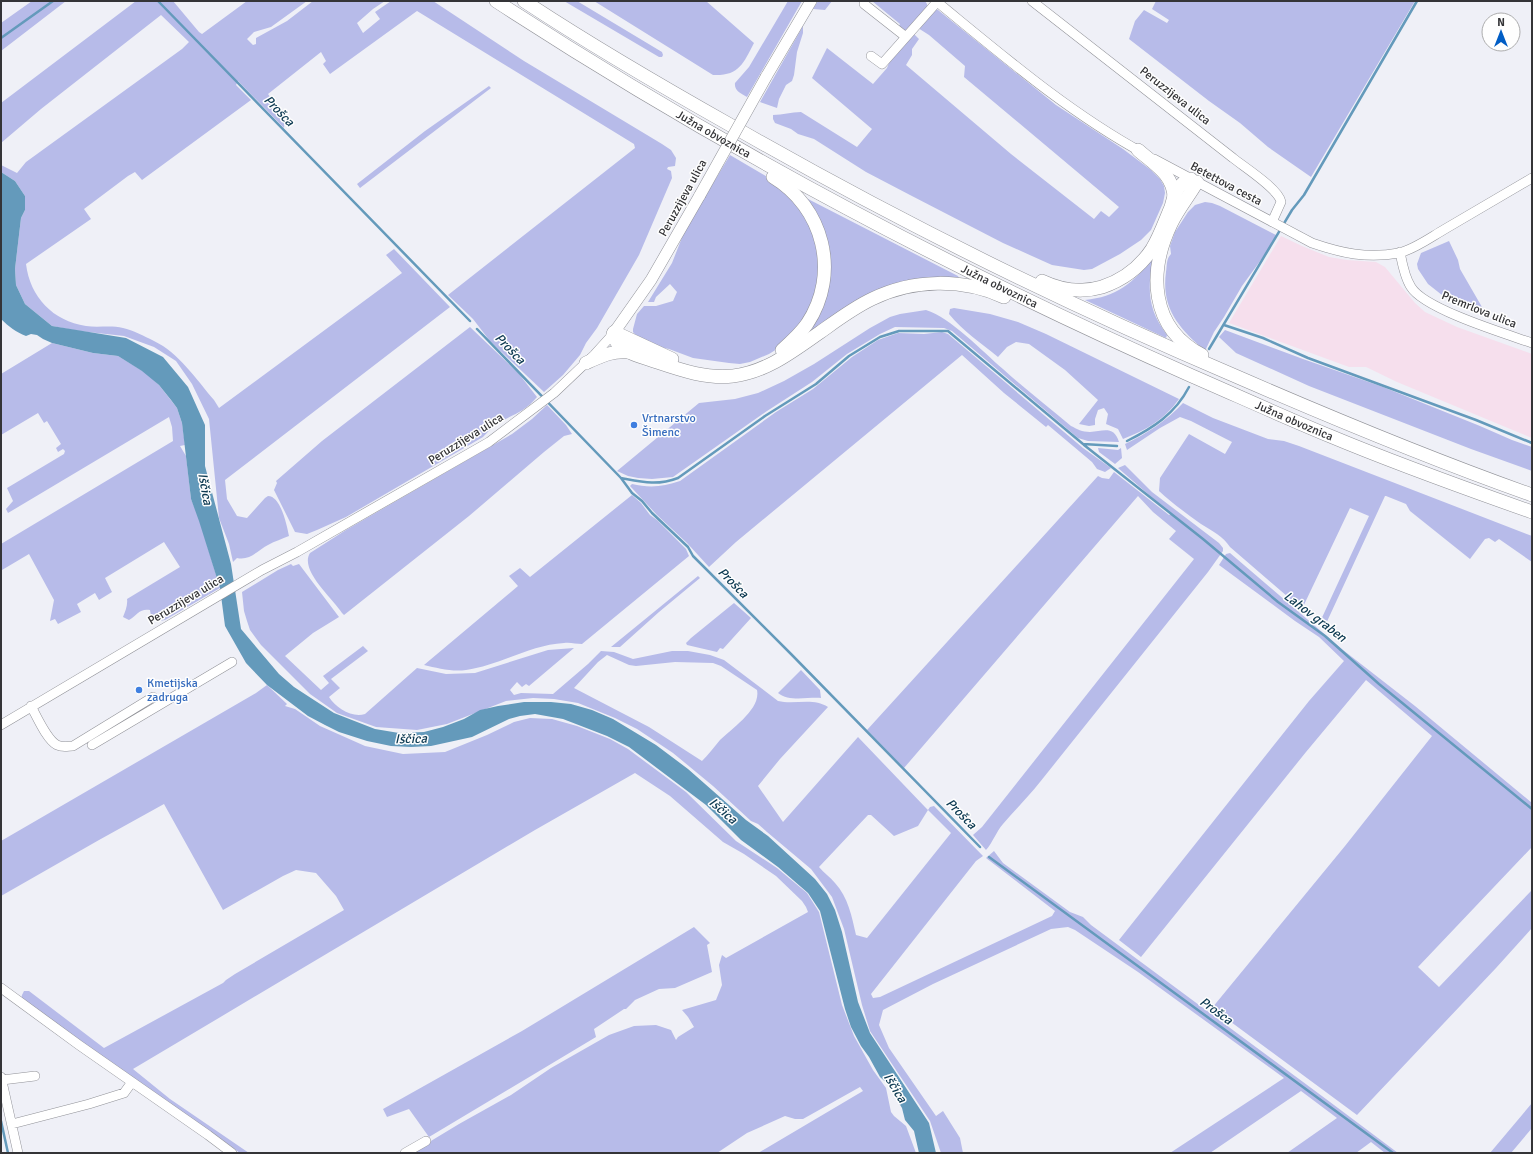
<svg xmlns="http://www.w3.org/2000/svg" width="1533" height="1154" viewBox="0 0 1533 1154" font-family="Signika,sans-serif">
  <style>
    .industrial { fill: #f6dfed }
    .green { fill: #b7bbe9; fill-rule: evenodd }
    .water { fill: #649abb }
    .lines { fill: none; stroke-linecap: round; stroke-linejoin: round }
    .stream { stroke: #649abb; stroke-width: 2.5 }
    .minor-casing { stroke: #919298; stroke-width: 10 }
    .major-casing { stroke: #919298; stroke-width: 12 }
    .highway-casing { stroke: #919298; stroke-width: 14 }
    .minor { stroke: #fff; stroke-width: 9 }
    .major { stroke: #fff; stroke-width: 11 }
    .highway { stroke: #fff; stroke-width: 13 }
    .major-bridge-casing { stroke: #919298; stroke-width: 12; stroke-linecap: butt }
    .major-bridge { stroke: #fff; stroke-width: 11 }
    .shop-dot { fill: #3f7fe0; stroke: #fefefe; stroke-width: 1.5 }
    .labels { text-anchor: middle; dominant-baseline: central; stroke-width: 3; stroke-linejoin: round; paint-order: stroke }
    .street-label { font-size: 12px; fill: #343437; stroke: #fefefe }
    .shop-label { font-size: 12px; fill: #366cbe; stroke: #fefefe; text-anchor: start }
    .water-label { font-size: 13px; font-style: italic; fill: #0d3a52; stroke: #fefefe }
  </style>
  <rect width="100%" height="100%" fill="#eff0f7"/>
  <path class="industrial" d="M1281,236L1302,246L1329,257L1347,260L1376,262L1385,267L1415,303L1425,312L1457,327L1532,354V438L1397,382L1366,367H1349L1229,323Z"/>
  <path class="green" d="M32,1H66L1,51V23Z
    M136,1H173L199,32L202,34L247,1H307L271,27L254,32L247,39L253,45L256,44V38L287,21L313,1H385L373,9L357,23L363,33L380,19L375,12L391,1H433L524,61L662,144L671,150L676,158L675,166L668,167L667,169L671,171L672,178L639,255L597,328L586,343L580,355L563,375L544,392L490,341L473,319L448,295L635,148L634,144L417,11L330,74L323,64L326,61L321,52L268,94C275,104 286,116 284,128L238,81L236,85L251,100L142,180L135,172L128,176L84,209L91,219L26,264C30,297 53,321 86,326C98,328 111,325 123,328C133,330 144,336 154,341C179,353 196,379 214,400L219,408L402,273L386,255L394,249L450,307L225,480L227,499L237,516L247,518L265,498L268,496C281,496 287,526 289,536C282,539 275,541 268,545C258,550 250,561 237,558L233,562L229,544L219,518L209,419L192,384L176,361L154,347L124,336L79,331L52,326L25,304L16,285L15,269L21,218L25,210V196L15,181L1,172V165L17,173L26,162L182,49L189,42L161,15L41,109L1,143V103Z
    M564,1H577L662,52L663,55L662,57H659Z
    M594,1H706L754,43C743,64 739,76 713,75Z
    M788,1H802L747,97C741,93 734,91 735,83L749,67Z
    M818,1H832L825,10L813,9Z
    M872,1H925L927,4V8L907,32L898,28L900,24Z
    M1156,1H1415L1311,177L1268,147L1240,123L1209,101L1129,39L1135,21L1144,10L1167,23L1169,20L1152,9Z
    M934,9L938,10L1056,105L1123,149L1151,170L1160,179L1164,186L1165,193L1163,203L1151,230L1141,240L1120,254L1092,269L1084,270L1052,265L1003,243L910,195L866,172L814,139L798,134L791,129L775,123L773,119V115C783,115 791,112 801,112L857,147L872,129L812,78L827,48L873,84L887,68L892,55L913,33L919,39L912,49V55L906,65L1011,154L1094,219L1101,211L1109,217L1119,207L964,77L965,66L929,35L918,28Z
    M803,26V33L797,52L794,75L792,81L786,85L779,99L777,108L760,102Z
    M489,86L491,88L360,188L357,184L425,131Z
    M730,155L769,178L791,195L815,235L820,280L806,318L777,349L769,354L750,362L740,364L729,363L693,358L669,349L654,346L637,337L633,332V329L637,314L644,306H656L673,301L677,292L670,284L656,297L654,302H648L672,263L685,230Z
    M808,199L958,276L959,278L925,280L805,339L825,289L807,200Z
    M1205,202L1212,203L1220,206L1276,235L1271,246L1242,286L1224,317L1214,332L1205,351C1179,328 1161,309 1166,272C1167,266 1166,259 1171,254L1170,246L1175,232L1188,212L1195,205Z
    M1449,241L1458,260L1460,269L1486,314L1447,299L1428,284L1418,269L1417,264L1421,253Z
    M1152,258L1153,259C1147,290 1148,310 1167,335L1166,338L1085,300C1116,297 1134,283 1152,258Z
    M954,308L990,314L1018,322L1046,334L1179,399C1164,420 1146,430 1123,439L1118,429L1106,424L1108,414L1104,408L1098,410L1095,419V425L1089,426L1079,424L1098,400L1065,370L1029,344L1016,342L1007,347L998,357C981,343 963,331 949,314L950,309Z
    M926,310C951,318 982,351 1003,369C1025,389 1049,407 1071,426C1077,429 1082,432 1090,432C1103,431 1114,425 1119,442L1088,441L1078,438L952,331L944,328L895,327L880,334L847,354L812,382L767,411L673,477L652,479L638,478L628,476L617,471L699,403L735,399L758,393L784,381L814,364L870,328L890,317L900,314Z
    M470,327L519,374L537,397C524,412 516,413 500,422C494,425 488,432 483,437L346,517L317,530L307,534L295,532L274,490L277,483L276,481L322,441Z
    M1225,330L1303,359L1383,387L1480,426L1512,440L1532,447V471L1471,449L1309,386L1236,353L1219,337Z
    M942,332L948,334L1083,448L1111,468L1105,472L1097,469L1092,462L1048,425L1046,427L1004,393L962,355L736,542L709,567L687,543L657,515L630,486L632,484C649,488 663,487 680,481L776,412L813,389L852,357L878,340L898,333L924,334Z
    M52,343L93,353L118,356L146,373L159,385L177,408L182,423L185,445L180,446L186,456L191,499L199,518L220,588L165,620C156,622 151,620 150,610C140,608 137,615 129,620L123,617C125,612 128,605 127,599L180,567L164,542L105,578L112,592L99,600L95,593L77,604L81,612L58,624L55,619L50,621L54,600L29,554L2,570L1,568V544L173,441L172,427L169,417L8,513L6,509L13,501L7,488L64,454L65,451L63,449L58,452L56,448L61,444L47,421L44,423L38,413L1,435V374Z
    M1183,403L1213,418L1268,439L1284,441L1299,446L1532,536V562L1499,539L1495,542L1489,538L1485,539L1470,559L1410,511L1406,504L1386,496H1385L1324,628L1319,624L1369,516L1350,508L1302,609L1230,547C1223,536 1212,531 1201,524C1187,514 1172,503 1159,491L1160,478L1189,434L1225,454L1232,442L1191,421L1180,417L1160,428L1127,450L1125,444C1147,434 1167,420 1183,403Z
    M547,405L566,425L572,434L564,436L544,452L469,516L344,615L342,613C333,599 299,570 310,553L346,530L512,434L532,419Z
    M1098,448L1118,450L1121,448L1122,458L1115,464L1099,452Z
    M1125,465L1152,492L1219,543L1223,548V551L1208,572L1040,782C1028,797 1015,810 1003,824C996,832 993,842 986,850L973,835L982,827L1194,559L1169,539L1176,531L1153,512L1138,496L904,768L867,730L1098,476L1102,478L1109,479L1114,472L1169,515L1171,514L1118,468Z
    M632,495L641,503L650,515L657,520L686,549L689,556L582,644C576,644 570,642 564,643C530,645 500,665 466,670C452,672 437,668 424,665L518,586L509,576L520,568L530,577Z
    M1230,553L1343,650L1415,706L1532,803V847L1418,967L1439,987L1532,890V928L1496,968L1357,1115L1212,1008L1345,846L1432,736L1366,680L1306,752L1141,957L1119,940L1309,701L1344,661L1319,637L1295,621L1219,565L1226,554Z
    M291,564L293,566L299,564L339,617L313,633L285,656L321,690L329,683L323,676L363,646L368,651L331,679L340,688L329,697C336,708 352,718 365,714L417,668L446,674L475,673L548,650L574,648L529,686L526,684L522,687L517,682L510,690L514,695L521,693L553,694L588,664L601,651L614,652L633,659L672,651H688L710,655L724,660L778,701C795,705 813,697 828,707L780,759L758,786L783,822L858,737L925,807L928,810L930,807L934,806L983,856L976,861L871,994L873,998L880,997L1052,916L1055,911L986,858L994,851L1003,863L1070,912L1083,917L1091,925L1326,1099L1398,1153H1385L1371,1142L1356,1153H1287L1337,1118L1301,1091L1210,1153H1170L1284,1078L1138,972L1075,930L1068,927L1051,929L933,984L883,1010L879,1025L889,1048L936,1116L943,1111L960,1138L963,1153H941L930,1121L870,1031L862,1005L844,929L832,897L811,869L767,832L758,824L751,821L713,786L673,753L637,729L615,718L578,703L554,699L533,698L506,701L447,724L417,730L376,727L337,713L310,694L261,645L250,630L247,621L244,611L242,592L278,570ZM607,655L629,665L636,666L675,662L713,663L721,666L757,690C761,709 732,728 720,740C714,747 708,755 702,761L649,727L574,688L598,662ZM928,810L951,833L867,938L856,935C852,917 848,897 835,883C830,877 824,873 819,867L868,815H871L894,836L918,826Z
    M698,576L700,578L659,612L620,647H611Z
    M734,603L751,618L723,649L720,648L717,652L687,645L686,643L691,638Z
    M801,670L820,690L821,698C807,697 789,702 778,693Z
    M267,685L287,704L285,706L295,709L320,726L365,746L403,754L445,752L487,735L514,722L530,718L552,719L577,726L610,739L628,749L686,792L736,841L777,868L807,893L819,912L842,1005L854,1036L873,1070L886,1088L891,1112L894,1116L906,1126L916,1153H758L863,1091L860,1087L803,1119H795L785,1116L747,1133L717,1153H411L459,1124L511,1095L551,1068L609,1035L634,1026L656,1025L671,1030L676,1040L678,1037L694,1027L688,1017L682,1010L716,1000L722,985L719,965L722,955L726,958L808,912L806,907L802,901L776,876L744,854L723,842L670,796L635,773L535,830L133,1069L170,1099L249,1153H240L217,1136L166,1102L21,999L22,995L24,991H29L104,1048L223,983L226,980L235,974L344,910L336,896L316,873L296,870L283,876L223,910L164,804L99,840L1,896V841L256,693Z
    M694,927L710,943L707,945L712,972L675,988L659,989L635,1000L626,1009H624L594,1029L596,1037L429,1137L409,1109L387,1117L383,1109L522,1031Z
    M1532,1103V1128L1511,1153H1490Z"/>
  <path class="water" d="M1,172L15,181L25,196V210L21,218L15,269L16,285L25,304L52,326L126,338L163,357L188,387L205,425V466L231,564L241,629L279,674L294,687L334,713L375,729L399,733L424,732L443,727L464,719L480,710L498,706L524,702H551L571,704L592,710L613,719L656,745L688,769L746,820L768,836L815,879L827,894L835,910L842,932L858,1002L870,1033L929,1123L936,1153H919L914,1131L905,1120L902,1108L894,1095L890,1086L880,1077L869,1057L861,1046L851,1027L845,1009L820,911L808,893L778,867L741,840L706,805L629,747L607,736L563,719L535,714L520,716L509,719L472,737L431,746L411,747L391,746L367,741L339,732L325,725L308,716L267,685L246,663L225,626L220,588L199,521L191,499L182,423L177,408L171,400L159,385L142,371L118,356L93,353L52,343L43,339L37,335L31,334L26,336C16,332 9,327 1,319Z"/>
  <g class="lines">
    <path class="stream" d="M158,1L470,321
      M1,38L53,1
      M1224,325L1263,338L1308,358L1476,420L1532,443
      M477,329L621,478L632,493L642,501L652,513L688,547L693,556L791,654L980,847
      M1209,349L1292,210L1304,195L1417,1
      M1127,441C1153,428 1175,414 1189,387
      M1084,445L1203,539L1278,602L1325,636L1379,684L1532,809
      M621,478C642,482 657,486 678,478L765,416L816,384L849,356L880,337L899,331H948L1083,444L1117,446
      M989,857L1393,1153
      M1,1121L8,1153"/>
    <defs>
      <path id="minor" d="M936,1C1002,55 1068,112 1143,153
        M1032,1C1099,53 1166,105 1233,158C1244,167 1279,189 1281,202L1272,222
        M864,4L906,37
        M871,56L882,64L937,2
        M1154,159L1312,243C1341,253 1367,259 1399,253C1415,249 1431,237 1445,229C1474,212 1503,195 1532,178
        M1400,252C1402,263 1405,278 1411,287C1424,309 1506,334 1532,343
        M31,706C37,717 47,740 57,745C63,748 68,746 73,746L153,697
        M1,725L262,570L297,552L489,442L554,393L594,355L613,334
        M92,745L232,662
        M1,988L79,1045L208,1135L232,1153
        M1,1077L18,1153
        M2,1080L35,1076
        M12,1124L89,1104L124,1093L132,1082
        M405,1153L426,1141"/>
      <path id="major" d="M766,77L811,1
        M613,334L651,280L700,195"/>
      <g id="highway">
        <path id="s1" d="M496,1C717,145 950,269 1192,376C1238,396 1284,417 1330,436C1397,464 1464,488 1532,512"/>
        <path d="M524,1C592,46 661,86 732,126C894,219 1061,302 1233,375C1332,418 1430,459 1532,495"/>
        <path d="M1138,150C1154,164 1174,175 1174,198"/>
        <path d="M773,177C823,207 841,273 807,324C800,334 791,342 782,350"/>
        <path d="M1197,182C1189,196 1178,209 1171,224C1148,272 1150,328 1202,355"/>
        <path d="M1042,281C1061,290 1082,293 1102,287C1123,280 1140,267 1152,249C1160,236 1165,221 1171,207C1173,200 1175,190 1181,185C1184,181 1187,180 1191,179"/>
        <path d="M614,332L672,359"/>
        <path d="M613,334C617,351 636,355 651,360C678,369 704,379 733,376C766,372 792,352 819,333C836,321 853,308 872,299C913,279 962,278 1004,297"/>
        <path d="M586,363C601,356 613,350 630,352"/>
      </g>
    </defs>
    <use href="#minor" class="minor-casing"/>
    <use href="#major" class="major-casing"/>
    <use href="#highway" class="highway-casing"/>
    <use href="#minor" class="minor"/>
    <use href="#major" class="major"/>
    <use href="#highway" class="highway"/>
    <defs>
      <path id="major-bridge" d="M700,195L766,77"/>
    </defs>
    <use href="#major-bridge" class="major-bridge-casing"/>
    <use href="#major-bridge" class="major-bridge"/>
  </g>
  <g class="shop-dot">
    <circle cx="634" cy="425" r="4"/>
    <circle cx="139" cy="690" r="4"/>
  </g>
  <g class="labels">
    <g class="street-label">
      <text transform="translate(1175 96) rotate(38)">Peruzzijeva ulica</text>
      <text stroke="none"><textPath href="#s1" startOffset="255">Južna obvoznica</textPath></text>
      <text transform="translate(1226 184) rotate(28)">Betettova cesta</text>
      <text transform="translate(683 198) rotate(-61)">Peruzzijeva ulica</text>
      <text stroke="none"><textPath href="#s1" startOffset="579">Južna obvoznica</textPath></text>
      <text transform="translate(1479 310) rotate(22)">Premrlova ulica</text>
      <text stroke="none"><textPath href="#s1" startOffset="903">Južna obvoznica</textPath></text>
      <text transform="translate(466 439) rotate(-32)">Peruzzijeva ulica</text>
      <text transform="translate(186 600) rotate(-31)">Peruzzijeva ulica</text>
    </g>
    <g class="shop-label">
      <text x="642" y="418">Vrtnarstvo<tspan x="642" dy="14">Šimenc</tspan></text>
      <text x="147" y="683">Kmetijska<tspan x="147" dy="14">zadruga</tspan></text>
    </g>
    <g class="water-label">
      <text transform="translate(279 111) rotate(46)">Prošca</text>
      <text transform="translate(510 349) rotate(46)">Prošca</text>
      <text transform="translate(205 489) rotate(80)">Iščica</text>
      <text transform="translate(733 583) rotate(45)">Prošca</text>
      <text transform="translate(1315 617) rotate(37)">Lahov graben</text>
      <text transform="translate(411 739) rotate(-1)">Iščica</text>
      <text transform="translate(723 811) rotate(41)">Iščica</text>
      <text transform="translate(961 814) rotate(45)">Prošca</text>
      <text transform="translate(1216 1011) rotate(36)">Prošca</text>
      <text transform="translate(895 1088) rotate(58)">Iščica</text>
    </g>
  </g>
  <rect width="1533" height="1154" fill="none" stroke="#343437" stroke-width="4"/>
  <g transform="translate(1501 32)"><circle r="19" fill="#fefefe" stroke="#adadae"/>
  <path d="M0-3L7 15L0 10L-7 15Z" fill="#005dc5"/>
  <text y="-6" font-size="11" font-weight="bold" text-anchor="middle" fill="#343437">N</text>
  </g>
</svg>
